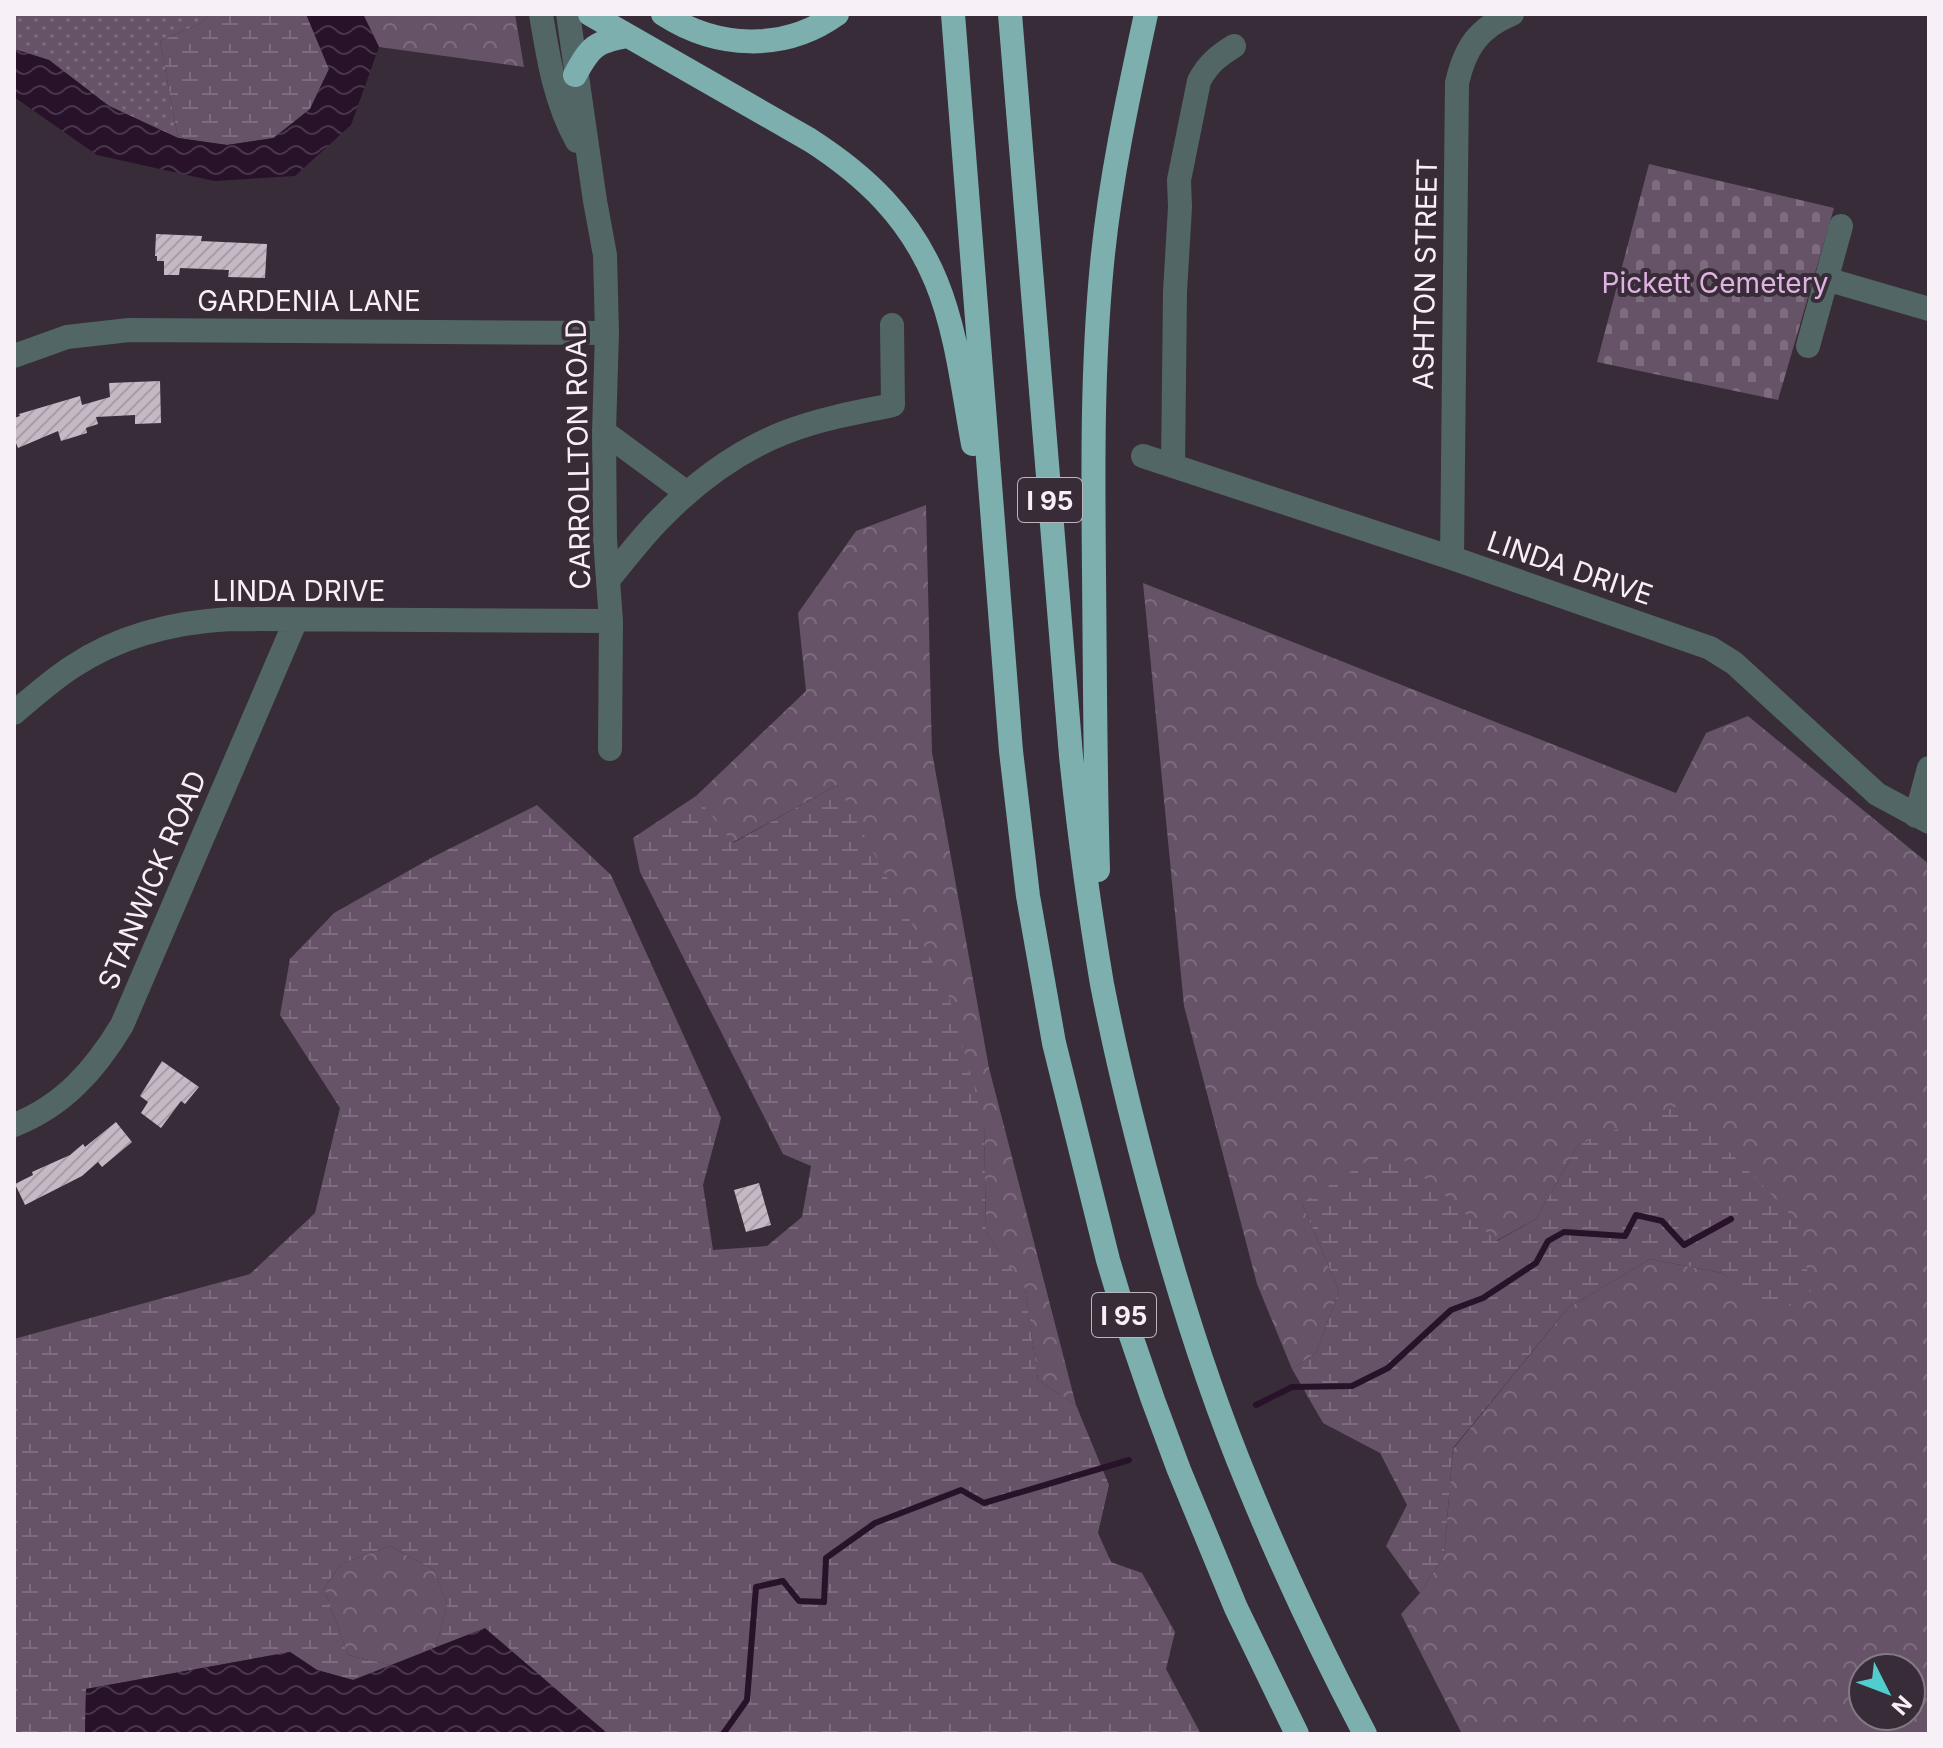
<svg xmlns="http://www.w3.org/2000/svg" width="1943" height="1748" viewBox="0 0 1943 1748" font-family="Inter,sans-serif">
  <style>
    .grass { fill: url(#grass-dots) }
    .forest { fill: url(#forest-crowns); fill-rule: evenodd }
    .wetland { fill: url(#wetland-marsh) }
    .cemetery { fill: url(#cemetery-stones) }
    .water { fill: url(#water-waves) }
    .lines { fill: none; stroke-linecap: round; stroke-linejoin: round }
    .stream { stroke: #28122a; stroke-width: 6 }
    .building { fill: url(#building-hatch) }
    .street { stroke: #526666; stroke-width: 24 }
    .highway { stroke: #7dafaf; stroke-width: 24 }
    .labels { text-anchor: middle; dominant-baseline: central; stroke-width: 8; stroke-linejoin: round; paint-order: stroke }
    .shield { fill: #372c37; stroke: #bdb5bd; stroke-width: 2 }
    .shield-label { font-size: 26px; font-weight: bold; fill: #f7f0f7 }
    .street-label { font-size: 28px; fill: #f7f0f7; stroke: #372c37 }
    .park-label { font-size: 28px; fill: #e0b2e1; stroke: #372c37 }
  </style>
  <defs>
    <pattern id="grass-dots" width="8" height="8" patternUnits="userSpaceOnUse" patternTransform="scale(2)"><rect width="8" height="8" fill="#665367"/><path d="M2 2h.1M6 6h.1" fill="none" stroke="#7d6c7e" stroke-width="1.8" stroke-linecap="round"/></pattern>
    <pattern id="forest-crowns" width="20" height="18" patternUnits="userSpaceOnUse" patternTransform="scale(2)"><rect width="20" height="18" fill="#665367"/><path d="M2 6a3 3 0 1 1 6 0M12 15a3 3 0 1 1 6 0" fill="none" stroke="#7d6c7e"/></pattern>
    <pattern id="wetland-marsh" width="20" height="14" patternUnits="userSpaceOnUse" patternTransform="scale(2)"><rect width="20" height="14" fill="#665367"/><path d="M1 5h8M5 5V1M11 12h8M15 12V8" fill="none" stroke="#7d6c7e"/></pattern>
    <pattern id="cemetery-stones" width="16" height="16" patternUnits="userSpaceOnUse" patternTransform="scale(2)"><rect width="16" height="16" fill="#665367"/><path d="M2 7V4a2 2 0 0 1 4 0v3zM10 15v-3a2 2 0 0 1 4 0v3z" fill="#7d6c7e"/></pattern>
    <pattern id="water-waves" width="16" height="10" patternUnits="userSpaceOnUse" patternTransform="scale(2)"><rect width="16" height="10" fill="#28122a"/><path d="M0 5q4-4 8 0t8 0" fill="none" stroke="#48354a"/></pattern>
    <pattern id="building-hatch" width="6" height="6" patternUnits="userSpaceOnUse" patternTransform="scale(2)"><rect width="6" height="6" fill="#c6b9c6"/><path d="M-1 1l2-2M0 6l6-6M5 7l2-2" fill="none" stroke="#a79da7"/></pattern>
  </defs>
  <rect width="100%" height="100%" fill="#372c37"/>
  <path class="grass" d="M14,14H210L199,24L160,41L178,138L109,106L49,60L14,49Z"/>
  <path class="forest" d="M363,14H515L524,67L379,47Z
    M926,505L932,752L989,1068L1076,1405L1038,1380L1025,1289L986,1232L984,1122L837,785L732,843L696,796L806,691L798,613L856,531Z
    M1143,583L1676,793L1706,733L1748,716L1929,864V1734H1462L1401,1614L1420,1593L1444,1556L1453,1449L1568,1308L1650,1259L1722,1273L1773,1316L1579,1144L1536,1219L1496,1241L1302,1203L1339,1291L1316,1353L1292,1369L1257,1284L1184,1006ZM1863,1668H1911V1716H1863Z
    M390,1546L434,1570L447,1604L436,1647L394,1666L348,1655L324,1588L341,1564Z"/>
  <path class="wetland" d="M210,14H306L329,69L310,109L273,138L227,145L178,138L160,41L199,24Z
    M837,785L946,987L984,1122L986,1232L1025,1288L1038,1380L1076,1405L1109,1485L1098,1533L1111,1562L1142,1573L1175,1632L1166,1669L1201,1734H608L485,1629L436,1647L447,1604L434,1570L390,1546L341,1564L324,1588L348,1655L394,1666L353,1680L317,1670L290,1652L86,1689L85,1734H14V1339L250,1274L315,1213L340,1108L280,1015L290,959L334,913L433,857L537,805L611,875L721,1118L703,1185L713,1250L767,1246L802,1217L811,1166L783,1154L640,872L633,838L696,796L733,843Z
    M1683,1104L1795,1219L1812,1290L1773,1317L1722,1273L1650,1259L1568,1308L1453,1448L1444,1556L1420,1593L1386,1546L1407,1505L1380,1453L1323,1423L1292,1369L1316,1353L1339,1291L1302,1203L1389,1147L1497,1241L1536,1219L1579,1144Z"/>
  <path class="cemetery" d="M1649,164L1834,208L1778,400L1597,362Z"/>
  <path class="water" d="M306,14H363L379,47L351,125L295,176L214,181L97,155L14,97V49L49,60L109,106L178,138L227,145L274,138L310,109L329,69Z
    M485,1628L608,1734H85L86,1689L290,1652L317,1670L353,1680Z"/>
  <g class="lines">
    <path class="stream" d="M1256,1405L1292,1387L1352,1386L1388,1368L1451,1310L1483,1298L1536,1263L1548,1241L1564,1232L1625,1236L1636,1215L1662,1221L1684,1245L1731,1219
      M723,1734L747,1700L756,1587L783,1581L799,1601L824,1602L826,1558L875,1523L961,1490L984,1503L1129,1460"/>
  </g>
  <path class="building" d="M156,234L202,236L201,241L267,244L265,278L228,277L229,270L180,268L179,275H164V261H157V256H155Z
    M160,381L161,423L135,424V415L96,417L98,424L86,428L87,433L61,441L58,431L18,448L14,438V418L20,416L19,414L80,396L82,405L110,397L109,383Z
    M162,1061L199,1087L185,1104L181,1101L161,1128L141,1113L148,1102L140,1096Z
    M116,1122L132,1142L102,1167L98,1162L82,1176L25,1205L15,1184L33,1175L32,1172L70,1155L83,1144L85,1147Z
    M759,1183L771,1225L746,1232L734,1190Z"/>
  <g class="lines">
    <path class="street" d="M541,14C548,57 555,102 577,141
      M568,14L595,201L605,255L607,333L604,432L605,539L611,621L610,749
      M1826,279L1929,309
      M1808,346L1841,226
      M14,356L67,337L129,330L607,333
      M604,432L687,493
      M1143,456L1452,558L1710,648L1734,663L1877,794L1929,822
      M1173,466L1175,292L1180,207L1179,180L1199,81C1208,64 1218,56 1234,46
      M1452,558L1457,83C1465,48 1478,28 1512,14
      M608,580C625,560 641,538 660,519C695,483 739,450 786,432C820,419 857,412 893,405L892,325
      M14,713C33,697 52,680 72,667C120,635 174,622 231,619L611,621
      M1916,816L1929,768
      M14,1125C63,1106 95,1070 122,1025L296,620"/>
    <path class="highway" d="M590,14L810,140C866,176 910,218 936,281C957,332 963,390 973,444
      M663,14C717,49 784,52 837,14
      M953,14L1011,751L1028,896L1054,1043L1108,1260L1129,1330L1153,1400L1179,1470L1236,1608L1297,1734
      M1010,14L1071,756C1079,832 1089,908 1102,984C1117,1061 1136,1137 1157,1213C1182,1304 1211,1395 1247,1482C1282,1568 1322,1652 1365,1734
      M575,75C590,47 596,41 628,36
      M1098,870C1095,771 1095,672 1094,573C1093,470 1092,367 1102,264C1110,180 1128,97 1146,14"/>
  </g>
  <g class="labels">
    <g class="shield">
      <rect x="1018" y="478" width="64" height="44" rx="6"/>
      <rect x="1092" y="1293" width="64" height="44" rx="6"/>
    </g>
    <g class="shield-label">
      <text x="1050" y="500">I 95</text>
      <text x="1124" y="1315">I 95</text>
    </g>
    <g class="street-label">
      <text transform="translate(1425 274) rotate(-89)">ASHTON STREET</text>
      <text x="309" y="301">GARDENIA LANE</text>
      <text transform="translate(578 454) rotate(-91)">CARROLLTON ROAD</text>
      <text transform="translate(1570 568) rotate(19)">LINDA DRIVE</text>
      <text x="299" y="591">LINDA DRIVE</text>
      <text transform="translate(152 880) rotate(-67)">STANWICK ROAD</text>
    </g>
    <g class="park-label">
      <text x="1715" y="283">Pickett Cemetery</text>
    </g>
  </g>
  <rect width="1943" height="1748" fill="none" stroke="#f7f0f7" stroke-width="32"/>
  <g transform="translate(1887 1692) rotate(132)"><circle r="38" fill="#372c37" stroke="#847a84" stroke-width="2"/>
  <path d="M0-6L14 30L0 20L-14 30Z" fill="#52cdce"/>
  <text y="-12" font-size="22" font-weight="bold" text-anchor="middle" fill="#f7f0f7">N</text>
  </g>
</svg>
